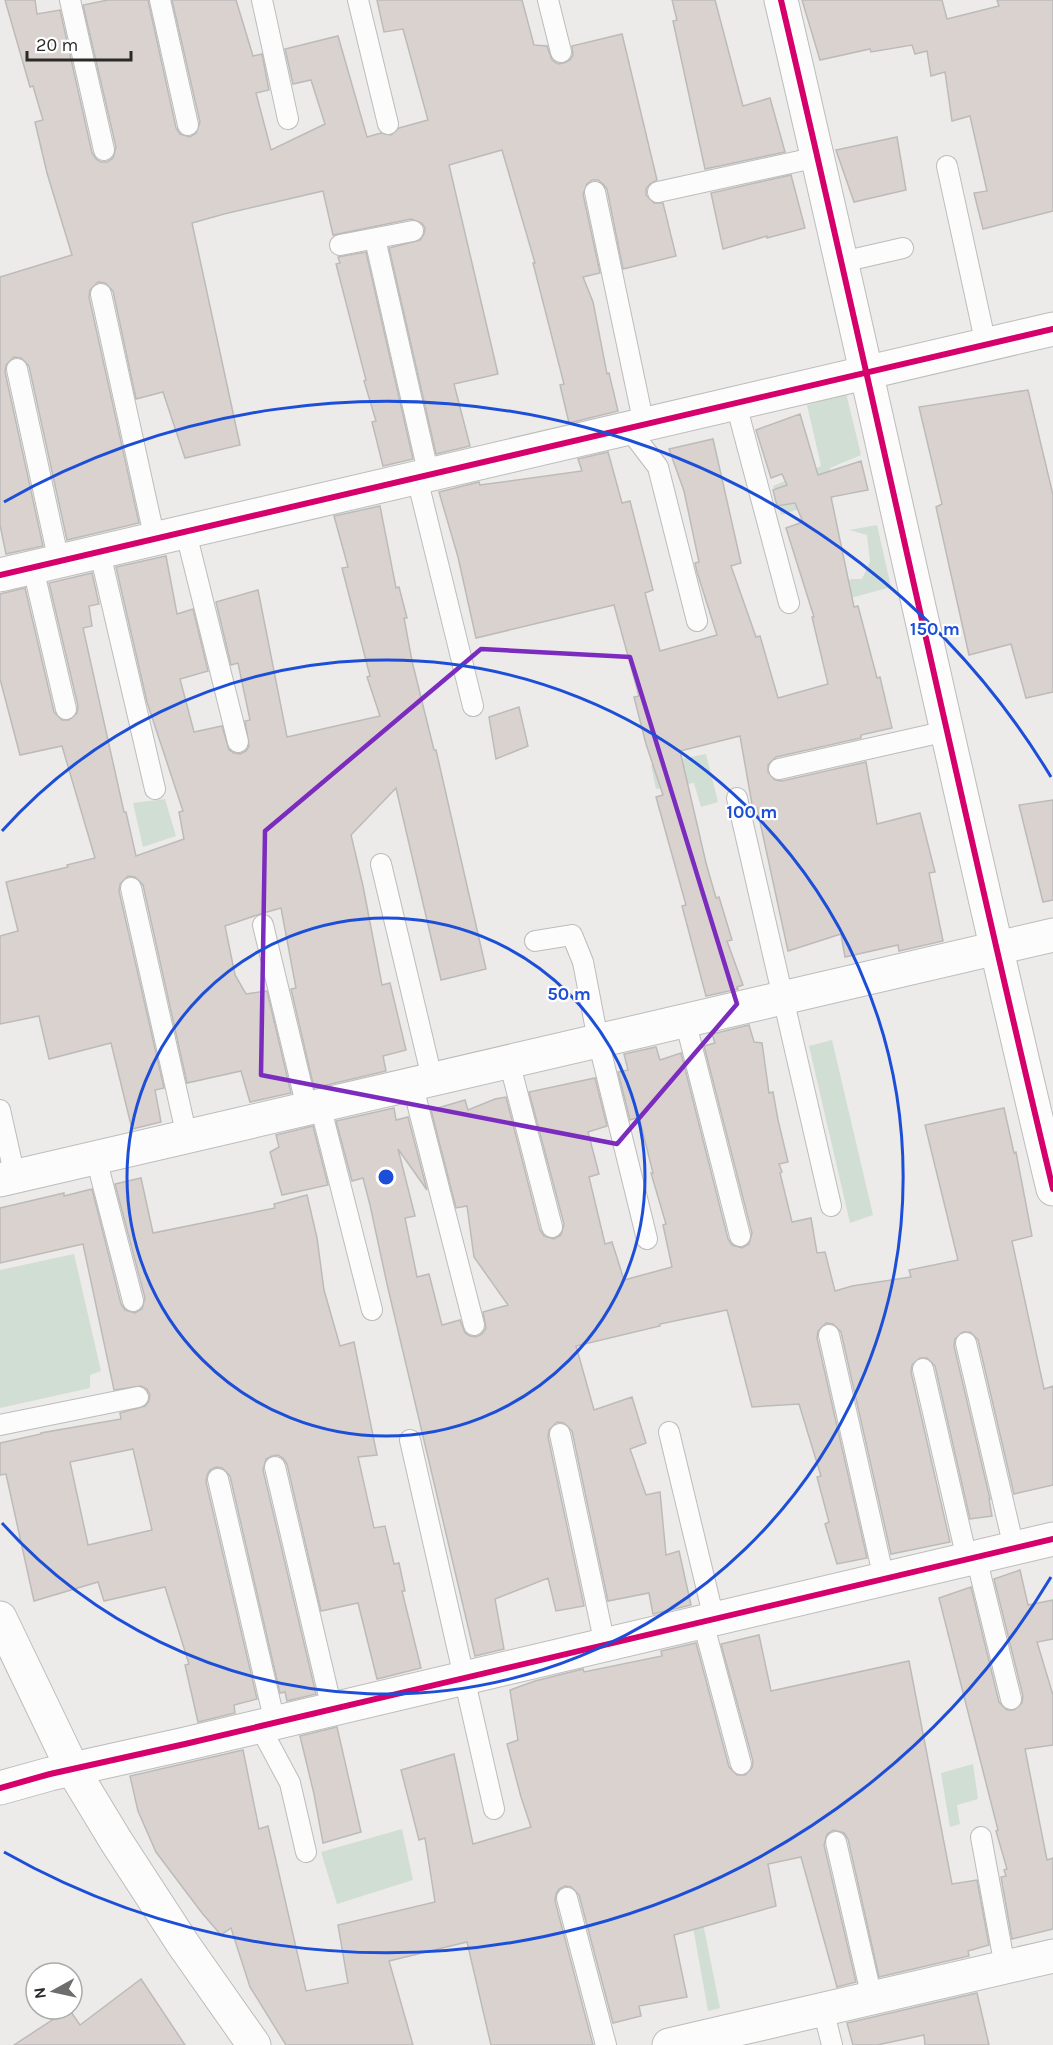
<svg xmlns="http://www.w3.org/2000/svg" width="1053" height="2045" viewBox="0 0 1053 2045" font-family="Karla,sans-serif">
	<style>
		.green { fill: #d1ded4 }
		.building { fill: #dad2cf; stroke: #bcbbba; stroke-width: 1.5; fill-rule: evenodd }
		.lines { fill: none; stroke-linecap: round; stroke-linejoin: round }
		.lane-casing { stroke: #bdbcbb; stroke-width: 22 }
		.street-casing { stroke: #bdbcbb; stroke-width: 35 }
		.secondary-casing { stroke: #bdbcbb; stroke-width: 35 }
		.lane { stroke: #fcfcfc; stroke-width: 20 }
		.street { stroke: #fcfcfc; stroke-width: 33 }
		.secondary { stroke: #fcfcfc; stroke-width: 33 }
		.cycleway-casing { stroke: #fff; stroke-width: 10 }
		.cycleway { stroke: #d6006c; stroke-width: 6 }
		.marked { fill: none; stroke: #7b2cbf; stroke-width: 4.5; stroke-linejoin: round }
		.ring { fill: none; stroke: #1d4ed8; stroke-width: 3 }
		.centre { fill: #1d4ed8; stroke: #fff; stroke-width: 3 }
		.ring-label { font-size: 18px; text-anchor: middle; font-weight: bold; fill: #1d4ed8; stroke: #fff; stroke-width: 4.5; stroke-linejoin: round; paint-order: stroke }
	</style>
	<rect width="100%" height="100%" fill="#ecebe9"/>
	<g class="green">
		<polygon points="846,393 861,455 830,468 834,498 781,515 773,486 821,466 807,405"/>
		<polygon points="877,525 891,587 810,609 810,593 852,579 862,579 870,561 867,535 849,530"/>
		<polygon points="706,754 718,802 701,807 694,783 656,789 651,765"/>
		<polygon points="165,799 176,836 143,847 133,803"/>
		<polygon points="832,1040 873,1215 850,1223 809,1046"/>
		<polygon points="74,1254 101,1371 90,1375 90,1388 0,1408 0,1270"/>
		<polygon points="973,1764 978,1799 957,1805 960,1824 950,1827 941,1773"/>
		<polygon points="402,1829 413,1880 337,1904 321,1852"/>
		<polygon points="697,1893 720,2008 708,2011 693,1927 623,1919 587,1927 581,1906 613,1898"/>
	</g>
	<g class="building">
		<polygon points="5,0 35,0 37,14 60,10 92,153 96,159 101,162 107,162 113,158 116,147 83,5 108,0 148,0 176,128 180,134 190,137 196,133 200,122 172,0 236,0 253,56 262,54 269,90 256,93 271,150 325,124 311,80 293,84 285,49 338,36 367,137 381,133 391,135 399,128 428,120 403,29 384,32 377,0 522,0 534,45 547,46 552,60 558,64 564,63 570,60 573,55 572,46 622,34 657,180 650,184 646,189 646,195 654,203 663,203 676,256 623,269 607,189 603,184 598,180 592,180 587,184 583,194 600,273 583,277 593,302 607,374 609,373 618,411 569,423 560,385 564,384 533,263 535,263 502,150 449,165 498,374 454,384 470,446 436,454 389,248 420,240 424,234 425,228 422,223 411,219 333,235 323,191 224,214 192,223 240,445 185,458 163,392 136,399 113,291 105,283 98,282 90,290 89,297 139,523 67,540 29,366 21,358 14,357 6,365 5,372 43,546 6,554 0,525 0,277 72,255 47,173 35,122 43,120 33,86 30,87"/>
		<polygon points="672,0 715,0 743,106 770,98 785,152 705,169 673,21 677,20"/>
		<polygon points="802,0 942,0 947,19 999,6 997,0 1053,0 1053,211 983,229 974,193 987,191 970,116 952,121 945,72 931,76 927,51 915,54 912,45 871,52 870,49 820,60"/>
		<polygon points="897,137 906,190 854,202 836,150"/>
		<polygon points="791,175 805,228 767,238 767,236 723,249 711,193"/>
		<polygon points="366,252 413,459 383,466 372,422 376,421 364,381 366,380 336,264 340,263 338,257"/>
		<polygon points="1028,390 1053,495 1053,692 1026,698 1011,644 969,655 936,507 942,504 919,407"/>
		<polygon points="800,414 818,475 861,461 868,490 831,497 854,607 858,606 877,678 880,677 892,728 861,735 861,738 776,757 768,765 768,772 775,780 782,781 866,762 877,824 920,813 935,872 929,873 943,941 899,951 898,945 845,957 841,934 788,951 757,808 753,810 740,736 680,751 706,863 716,898 719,897 732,940 727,941 743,985 737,987 738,989 706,996 682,906 686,905 656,797 663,795 646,744 634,697 639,696 614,605 476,638 458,557 439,492 479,482 480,485 582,471 578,459 608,452 622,503 630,501 653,590 645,593 660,651 717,635 697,572 695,563 699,562 684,491 669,449 713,439 741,563 731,566 756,637 760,636 778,698 828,684 812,617 814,617 786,528 803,522 795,503 777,506 773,490 787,485 782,474 771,478 756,430"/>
		<polygon points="380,506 396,588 399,587 407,618 404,618 412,661 434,750 436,750 486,969 441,980 396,788 351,835 363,886 382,985 390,983 406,1050 383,1056 386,1071 314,1088 291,989 296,988 281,908 260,914 225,926 235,975 246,994 267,991 291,1093 250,1102 241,1071 187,1083 143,885 135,877 128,876 120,884 119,891 164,1088 155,1090 161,1122 132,1129 111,1043 49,1059 39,1016 0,1024 0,936 18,931 6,882 68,867 67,865 95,858 62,746 20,755 0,679 0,594 25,588 54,712 62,720 69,720 77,713 78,706 49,583 92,573 99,604 89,606 92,626 83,628 124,812 126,812 136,856 184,839 179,812 183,811 147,702 116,567 166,556 177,614 193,609 208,671 180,679 194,732 222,726 229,750 234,753 240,754 246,751 249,746 245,721 250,720 238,663 231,665 216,602 258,590 287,737 380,716 367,677 370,676 342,568 348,567 334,516"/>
		<polygon points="519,707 528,746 496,759 489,717"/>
		<polygon points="1053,800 1053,900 1043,902 1019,805"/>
		<polygon points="749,1025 754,1042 762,1043 769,1093 773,1092 778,1120 788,1162 779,1164 782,1172 780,1173 792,1222 811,1218 817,1253 825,1252 835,1291 852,1286 911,1277 909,1270 958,1260 925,1125 1004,1108 1014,1153 1016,1152 1032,1236 1012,1241 1044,1389 1053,1386 1053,1485 1014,1494 978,1340 970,1332 963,1332 955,1339 954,1346 990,1499 989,1499 992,1516 970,1519 935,1366 927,1358 920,1358 912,1365 911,1372 950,1542 891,1554 841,1332 833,1324 826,1323 818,1331 817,1338 867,1558 837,1564 825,1524 829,1522 817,1477 821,1476 799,1404 752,1407 727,1310 660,1324 660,1326 576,1346 594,1410 632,1397 646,1443 630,1449 646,1495 660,1492 666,1555 679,1551 691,1605 653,1614 649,1593 608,1601 572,1431 564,1423 557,1422 549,1430 548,1437 584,1606 556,1611 548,1578 495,1599 504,1649 475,1656 387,1284 370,1205 363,1178 352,1181 336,1121 394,1108 396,1120 408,1117 427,1190 398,1149 415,1216 405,1218 417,1277 429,1274 442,1325 460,1320 465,1333 470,1336 476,1337 482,1334 486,1328 483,1312 508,1305 474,1257 467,1206 456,1208 431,1110 465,1100 468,1110 495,1099 506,1097 540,1230 544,1236 554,1239 561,1235 564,1224 529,1092 595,1078 607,1126 588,1132 599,1174 589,1177 605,1244 612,1242 624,1280 672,1267 663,1225 666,1224 651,1173 653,1173 639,1117 630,1120 618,1072 628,1070 624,1054 656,1047 660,1060 681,1053 728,1239 732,1245 742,1248 749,1244 752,1233 704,1046 715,1043 712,1034"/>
		<polygon points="313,1126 328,1185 282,1195 270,1152 279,1147 276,1135"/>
		<path d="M141 1178 153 1233 275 1208 274 1204 307 1195 317 1238 324 1290 340 1346 354 1342 377 1455 358 1457 374 1528 385 1526 394 1564 399 1563 405 1591H402L421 1668 377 1679 358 1603 321 1611 287 1464 283 1458 278 1455 272 1456 266 1459 263 1470 316 1694 287 1701 285 1692 280 1693 230 1476 222 1468 216 1467 210 1470 207 1475 206 1482 257 1699 234 1705 235 1713 198 1722 185 1665 189 1664 165 1587 104 1601 98 1582 34 1601 6 1474 0 1475V1443L41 1434V1433L121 1419 120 1413 145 1406 149 1401 150 1395 147 1389 141 1386 114 1390 83 1244 0 1263V1208L64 1193V1196L92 1189 121 1304 125 1310 135 1313 142 1309 145 1298 115 1184ZM133 1449 152 1530 88 1545 70 1462Z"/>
		<polygon points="1020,1570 1028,1605 1053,1600 1053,1639 1037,1642 1053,1695 1053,1745 1025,1749 1047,1860 1053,1858 1053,1929 1012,1939 1001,1877 1006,1876 1004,1870 1007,1869 996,1831 998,1830 939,1598 971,1587 999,1702 1007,1710 1014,1710 1022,1703 1023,1696 994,1579"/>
		<polygon points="759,1635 771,1691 909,1661 952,1884 977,1880 989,1945 968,1951 969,1956 879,1977 848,1839 844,1833 834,1830 827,1834 824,1845 856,1982 837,1987 801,1857 768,1864 776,1906 674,1935 687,1997 639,2006 641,2016 613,2023 579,1895 571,1887 565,1886 559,1889 556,1894 555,1901 593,2045 491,2045 467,1942 389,1961 413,2045 286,2045 250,1987 231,1928 221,1935 202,1913 156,1852 138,1811 130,1776 243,1750 259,1829 268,1826 306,1991 348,1983 338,1925 435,1902 425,1838 419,1840 401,1770 454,1754 473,1844 531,1827 521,1797 507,1744 518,1740 510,1690 535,1681 583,1669 584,1672 662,1656 661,1651 696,1643 729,1767 737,1775 745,1775 752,1768 753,1761 721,1644"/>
		<polygon points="337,1727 361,1832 323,1843 314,1794 300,1736"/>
		<polygon points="141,1979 185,2045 14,2045 69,2009 80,2025"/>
		<polygon points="977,1993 989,2045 925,2045 924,2035 877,2045 853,2045 847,2023"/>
	</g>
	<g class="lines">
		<defs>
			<g id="lane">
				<polyline points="70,0 104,150"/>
				<polyline points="160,0 188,125"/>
				<polyline points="262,0 288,119"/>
				<polyline points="358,0 388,124"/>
				<polyline points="548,0 561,52"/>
				<polyline points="947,166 986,345"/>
				<polyline points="595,192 644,425"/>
				<polyline points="658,192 818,157"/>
				<polyline points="375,239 429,476"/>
				<polyline points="340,245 413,231"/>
				<polyline points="842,262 903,248"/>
				<polyline points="101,294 155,540"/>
				<polyline points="17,369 59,562"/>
				<polyline points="736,404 789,603"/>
				<polyline points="629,429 658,467 697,621"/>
				<polyline points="417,478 473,706"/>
				<polyline points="186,533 238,742"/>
				<polyline points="100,553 155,789"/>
				<polyline points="33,568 66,709"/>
				<polyline points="779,769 947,731"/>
				<polyline points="737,798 831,1206"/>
				<polyline points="381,864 432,1078"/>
				<polyline points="131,888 187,1137"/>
				<polyline points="263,925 307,1108"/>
				<polyline points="535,941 572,935 583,962 598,1040 647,1239"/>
				<polyline points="685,1020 740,1236"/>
				<polyline points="509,1061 552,1227"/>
				<polyline points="412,1083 474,1325"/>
				<polyline points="320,1105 372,1310"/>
				<polyline points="0,1110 15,1177"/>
				<polyline points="96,1158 133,1301"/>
				<polyline points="829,1335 884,1579"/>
				<polyline points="966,1343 1014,1548"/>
				<polyline points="923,1369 967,1559"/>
				<polyline points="0,1425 138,1397"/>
				<polyline points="669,1432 714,1619"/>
				<polyline points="560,1434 605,1645"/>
				<polyline points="410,1440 494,1809"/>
				<polyline points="275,1467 332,1709"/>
				<polyline points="218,1479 275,1723"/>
				<polyline points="976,1557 1011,1699"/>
				<polyline points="703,1622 741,1764"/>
				<polyline points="260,1727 290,1783 306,1852"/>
				<polyline points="981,1837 1005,1967"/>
				<polyline points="836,1842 872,1998"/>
				<polyline points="567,1898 606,2045"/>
				<polyline points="823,2009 832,2045"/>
			</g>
			<g id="street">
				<polyline points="0,575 1053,329"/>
				<polyline points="0,1180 1053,935"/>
				<polyline points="0,1788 50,1774 185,1744 1053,1539"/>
				<polyline points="669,2045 1053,1956"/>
			</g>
			<g id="secondary">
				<path d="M781 0C874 396 958 794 1053 1189"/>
				<polyline points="0,1618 73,1770 116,1841 183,1944 254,2045"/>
			</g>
		</defs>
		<use href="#lane" class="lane-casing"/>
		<use href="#street" class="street-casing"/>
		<use href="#secondary" class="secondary-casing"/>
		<use href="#lane" class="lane"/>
		<use href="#street" class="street"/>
		<use href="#secondary" class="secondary"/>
		<defs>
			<g id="cycleway">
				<path d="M781 0C874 396 958 794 1053 1189"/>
				<polyline points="0,575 1053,329"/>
				<polyline points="0,1788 50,1774 185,1744 1053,1539"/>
			</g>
		</defs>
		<use href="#cycleway" class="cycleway-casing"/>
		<use href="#cycleway" class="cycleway"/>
	</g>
	<path class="marked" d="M481 649 630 657 737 1004 617 1144 261 1075 265 831Z"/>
	<g class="ring">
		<circle cx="386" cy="1177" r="259"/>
		<path d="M2 831A517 517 0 1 1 2 1523"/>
		<path d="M1051 1577A776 776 0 0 1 4 1852M4 502A776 776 0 0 1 1051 777"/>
	</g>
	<circle cx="386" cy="1177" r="9" class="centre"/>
	<g class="ring-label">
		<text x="935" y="635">150 m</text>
		<text x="752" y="818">100 m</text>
		<text x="569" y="1000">50 m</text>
	</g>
	<g transform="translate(54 1991) rotate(262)"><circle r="28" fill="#ffffff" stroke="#aaaaa9" stroke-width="1.5"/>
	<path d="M0-4.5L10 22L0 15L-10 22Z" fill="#6f6e6c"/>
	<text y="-9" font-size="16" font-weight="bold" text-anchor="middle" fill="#2b2a29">N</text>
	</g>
	<path d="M27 51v9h104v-9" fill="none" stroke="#2b2a29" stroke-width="3"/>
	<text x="36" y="51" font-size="18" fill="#2b2a29" stroke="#ffffff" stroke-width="4.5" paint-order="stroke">20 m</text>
</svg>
